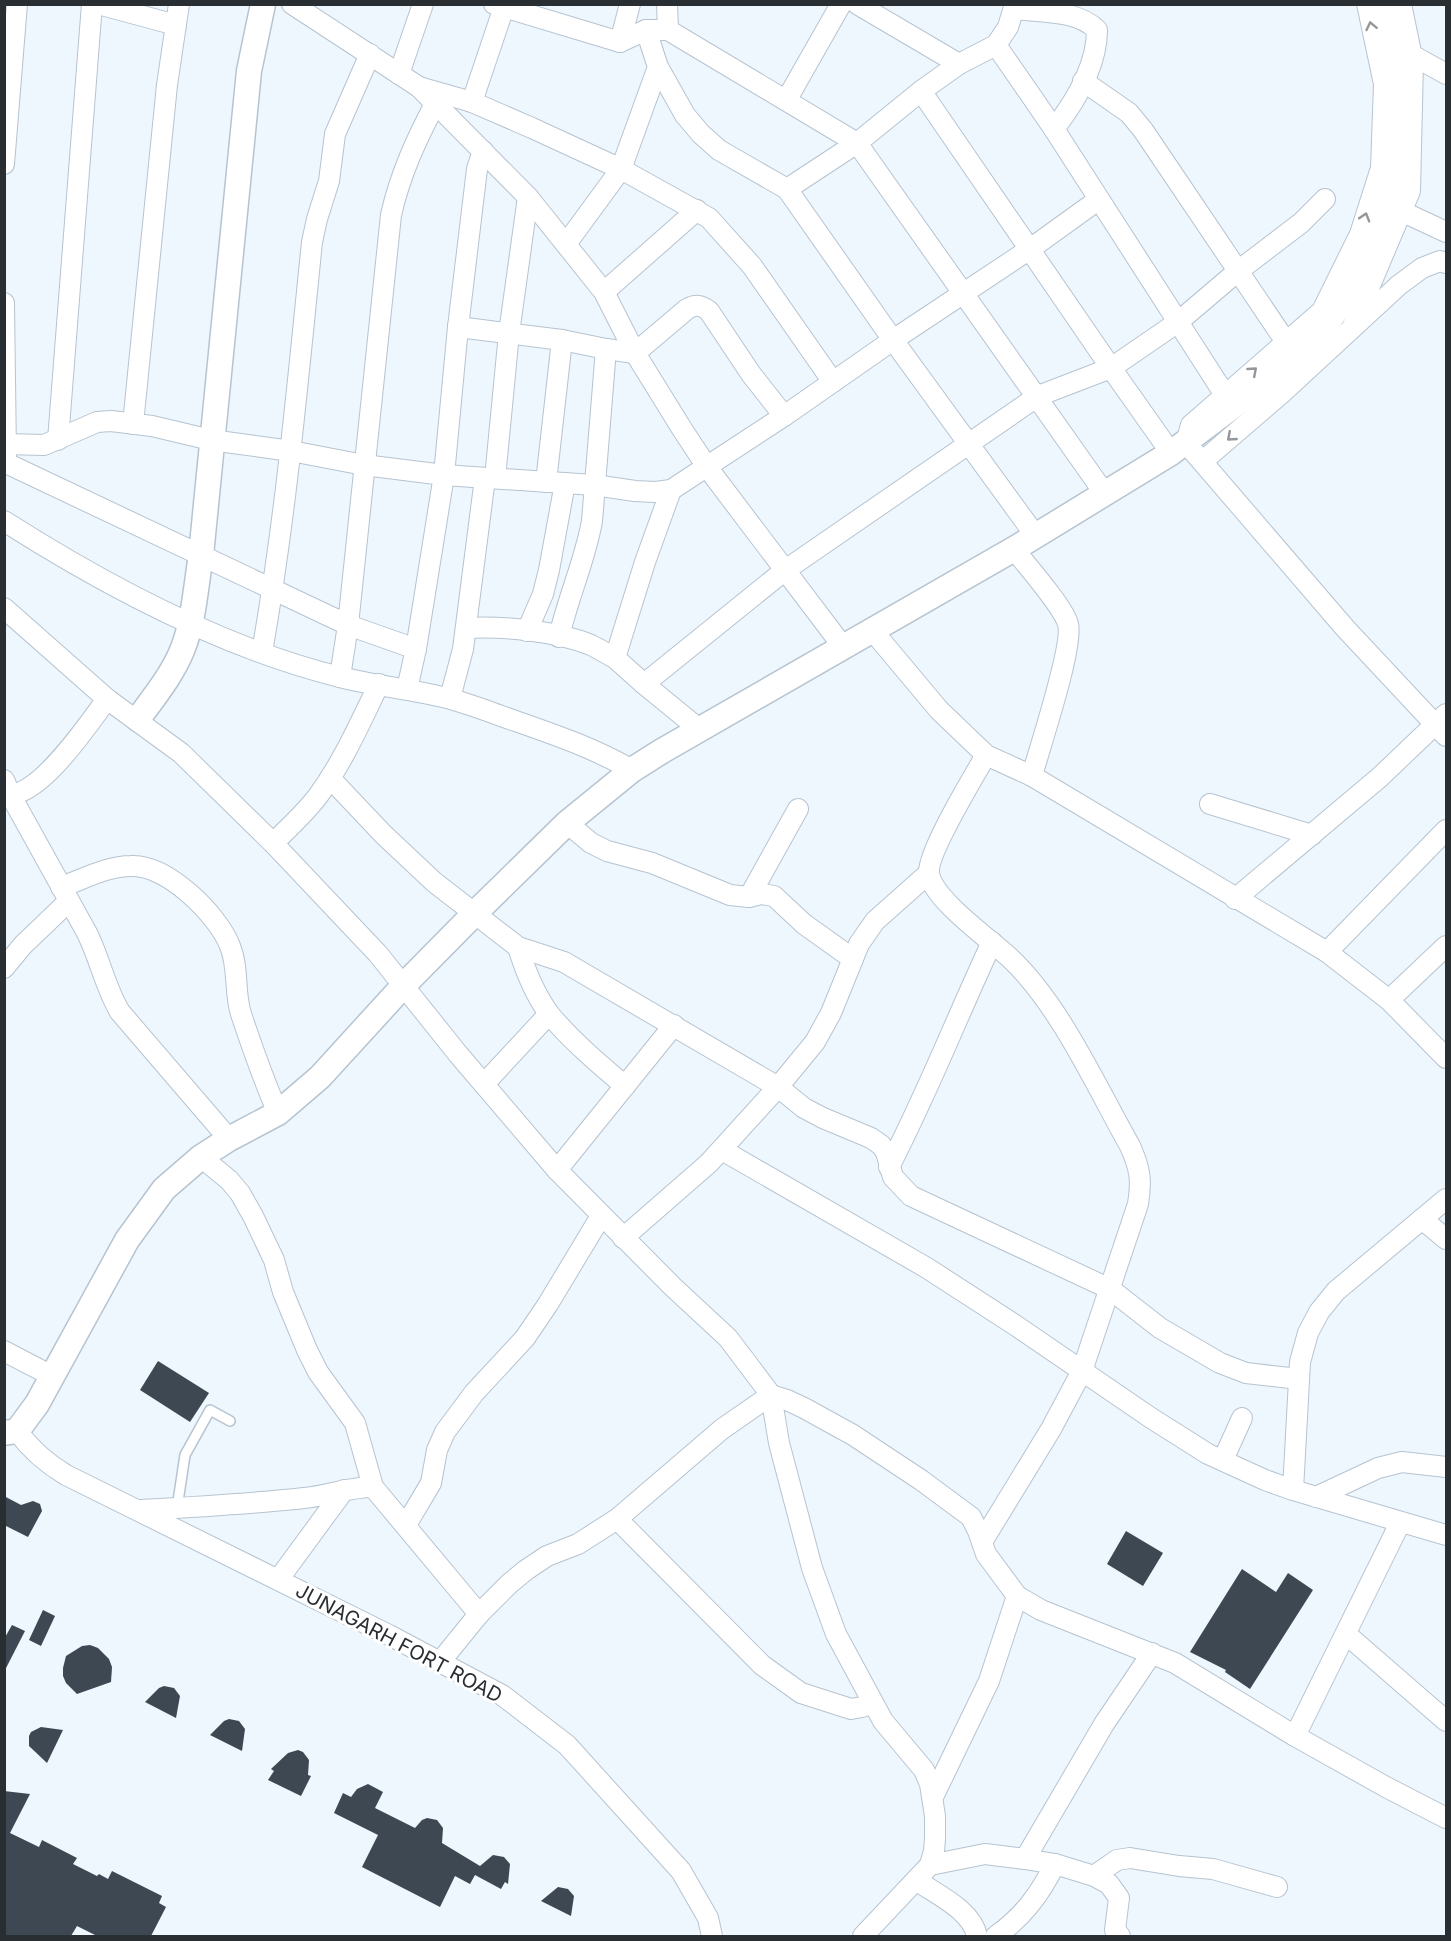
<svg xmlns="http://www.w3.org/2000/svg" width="1451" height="1941" viewBox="0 0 1451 1941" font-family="Inter,sans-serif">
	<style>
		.building { fill: #3d4853 }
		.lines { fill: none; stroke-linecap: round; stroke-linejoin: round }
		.service-casing { stroke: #b6c4d0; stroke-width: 12 }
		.minor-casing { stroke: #b6c4d0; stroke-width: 22 }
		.tertiary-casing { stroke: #b6c4d0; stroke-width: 27 }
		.service { stroke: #fff; stroke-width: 9 }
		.minor { stroke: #fff; stroke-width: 20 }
		.tertiary { stroke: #fff; stroke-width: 24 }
		.oneway { stroke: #949699 }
		.labels { text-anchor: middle; stroke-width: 6; stroke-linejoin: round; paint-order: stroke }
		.street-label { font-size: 20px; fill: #292e33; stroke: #fff }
	</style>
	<rect width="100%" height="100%" fill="#eef6fe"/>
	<g class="building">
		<polygon points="158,1361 209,1393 190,1422 140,1390"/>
		<polygon points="4,1496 21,1505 33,1501 40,1504 42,1511 28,1537 4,1525"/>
		<polygon points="1126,1531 1163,1553 1143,1586 1107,1564"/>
		<polygon points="1242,1569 1276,1592 1288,1573 1313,1590 1250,1689 1225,1672 1226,1670 1190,1652"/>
		<polygon points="43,1610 55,1616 41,1646 29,1640"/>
		<polygon points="12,1625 25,1631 4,1672 4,1639"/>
		<polygon points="90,1645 98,1648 109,1659 112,1667 111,1682 77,1694 66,1683 63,1676 63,1668 66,1656 82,1646"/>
		<polygon points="164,1686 174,1688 180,1696 176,1718 145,1702 159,1688"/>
		<polygon points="229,1719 239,1721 245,1729 242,1751 210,1735 224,1721"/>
		<polygon points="41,1727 63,1730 47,1763 29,1746 29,1736 31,1732"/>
		<polygon points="298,1750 303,1752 309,1760 308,1775 311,1776 301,1796 268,1780 274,1771 271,1769 288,1753"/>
		<polygon points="368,1784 383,1792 375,1808 415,1828 422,1820 427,1818 437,1820 443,1828 442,1843 480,1866 493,1855 504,1857 510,1864 508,1884 505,1882 501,1889 475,1875 470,1884 455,1876 440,1907 362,1867 378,1835 334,1813 343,1793 351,1797 357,1789"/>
		<polygon points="4,1791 30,1794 10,1833 39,1847 42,1840 77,1858 73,1864 97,1876 99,1874 108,1879 112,1871 162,1896 159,1903 166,1907 151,1936 97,1936 77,1926 71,1936 4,1936"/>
		<polygon points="558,1887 568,1889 574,1896 571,1916 541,1901"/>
	</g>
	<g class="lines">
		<defs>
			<polyline id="service" points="177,1508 185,1455 210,1410 230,1421"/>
			<g id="minor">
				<polyline points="98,4 176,25"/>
				<polyline points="292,4 419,87 528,197 604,292 635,353 682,429 707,467 844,648"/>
				<polyline points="494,4 620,42 646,30 668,30 667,4"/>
				<polyline points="857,4 959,64"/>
				<polyline points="1367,4 1384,84 1381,168 1360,234 1322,311 1191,425 1186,443 1345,628 1446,736"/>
				<path d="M1015 9C1040 12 1078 10 1097 30 1097 66 1075 102 1054 129"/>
				<polyline points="668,30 857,143 1105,494"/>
				<polyline points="620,42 630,4"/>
				<polyline points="996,45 1054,129 1225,395"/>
				<polyline points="1412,55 1446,74"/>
				<polyline points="658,67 685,115 701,134 719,150 787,189 893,340 1035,535"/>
				<polyline points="399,74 423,4"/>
				<polyline points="1083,81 1129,113 1143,130 1286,342"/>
				<polyline points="419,87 472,102 532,128 621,169 709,218 752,266 833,382"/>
				<polyline points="921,91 1111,368 1171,453"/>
				<polyline points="787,99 841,4"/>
				<polyline points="472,102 505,4"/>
				<polyline points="4,164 17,4"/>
				<polyline points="787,189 857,143 921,91 959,64 996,45 1008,27 1015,4"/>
				<polyline points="1401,211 1446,232"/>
				<polyline points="566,244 621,169 658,67 646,30"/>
				<polyline points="604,292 697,210"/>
				<polyline points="4,303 6,456"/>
				<path d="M458 327 562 340 606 349 635 353 687 309C696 304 701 305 709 311L751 374 784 416"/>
				<polyline points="1352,328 1410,191 1413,62 1401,4"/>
				<polyline points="133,424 167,85 179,4"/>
				<polyline points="58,440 92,4"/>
				<polyline points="6,444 44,445 97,422 111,421 152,426 211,440 291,451 364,465 444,475 594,485 635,491 655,492 671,490 784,416 893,340 1030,249 1098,200"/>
				<polyline points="1203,461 1282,393 1399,285 1422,268 1440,261 1446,263"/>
				<polyline points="6,463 348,625 416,649 407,689"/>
				<polyline points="495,478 509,333 528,197"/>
				<polyline points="546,482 562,340"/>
				<polyline points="671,490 645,562 615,658 644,684 699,729"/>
				<path d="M4 521C106 586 222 648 340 677 375 686 411 689 447 698 467 703 487 711 507 718 550 733 592 747 632 770"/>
				<path d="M1014 549C1026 565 1063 606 1068 624 1074 646 1039 749 1032 776"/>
				<polyline points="4,608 107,699 181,753 273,843 378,954 458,1054 557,1170 673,1287 728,1338 771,1395 779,1443 812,1568 836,1634 883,1721 924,1770 930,1784 935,1816 935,1839 934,1851 930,1865 863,1936"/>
				<path d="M467 628C503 626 557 631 591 645 599 649 607 654 615 658"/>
				<polyline points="872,630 939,710 986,755 1032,776 1327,952 1389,1000 1446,1058"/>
				<polyline points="527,631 543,594 549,570 565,483"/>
				<path d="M559 637C568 597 585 561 592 521L606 349"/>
				<polyline points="416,649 444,475 458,327 477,169 483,151"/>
				<path d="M262 652C286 516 298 379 312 242L317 219 329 181 335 134 370 54"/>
				<path d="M340 677 348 625 391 215C400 175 416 140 435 104"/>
				<polyline points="644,684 784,571 1038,396 1111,368 1178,322 1238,271 1301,223 1325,199"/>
				<polyline points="450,698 463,649 485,478"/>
				<polyline points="330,778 383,834 434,882 518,947 564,962 778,1087 804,1108 823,1118 871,1138 881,1145 886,1152 893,1177 911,1196 1110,1289 1160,1328 1220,1363 1246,1373 1299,1379"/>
				<path d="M4 780 11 796 87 933C100 959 105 987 120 1012L229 1139"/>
				<path d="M4 794C37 802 89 723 107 699"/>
				<polyline points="1210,804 1312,835"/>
				<polyline points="567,823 591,843 607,851 652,863 730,895 749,897 761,894 774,896 804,924 853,959"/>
				<path d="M273 843C289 828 305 813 318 796 343 762 361 721 379 684"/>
				<path d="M61 887C84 879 107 866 131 866 167 864 218 915 230 946 239 968 234 992 241 1014 252 1047 264 1081 278 1113"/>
				<polyline points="749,897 798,809"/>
				<polyline points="1235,899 1380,777 1446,714"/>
				<path d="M518 947C525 970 535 995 550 1015 572 1041 599 1064 625 1086"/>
				<polyline points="1327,952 1446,830"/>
				<polyline points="4,968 23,945 69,901"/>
				<polyline points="1389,1000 1446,946"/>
				<polyline points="484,1084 549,1014"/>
				<polyline points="722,1150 927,1268 1015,1325 1151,1418 1208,1454 1265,1480 1293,1490 1446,1535"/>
				<polyline points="201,1157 229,1180 240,1193 253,1216 274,1260 283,1292 307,1350 318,1372 355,1423 373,1487"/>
				<path d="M889 1167C927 1094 957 1017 992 942"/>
				<polyline points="557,1170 674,1025"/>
				<polyline points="1422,1219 1446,1239"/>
				<polyline points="623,1238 709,1163 778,1087 815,1042 831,1013 859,944 875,921 929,873"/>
				<polyline points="4,1351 52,1376"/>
				<path d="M17 1431C31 1450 46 1463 66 1475L389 1635 502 1695 567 1745 681 1871 708 1918 712 1936"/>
				<polyline points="1223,1460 1242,1418"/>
				<polyline points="1293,1490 1300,1362 1308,1333 1319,1312 1336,1291 1446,1199"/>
				<polyline points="1316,1497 1378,1468 1402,1462 1446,1467"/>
				<path d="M141 1510C195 1507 250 1504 304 1498 327 1496 349 1487 373 1487L479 1614"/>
				<polyline points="617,1519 762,1665 801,1693 851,1709 862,1707 872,1702"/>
				<polyline points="406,1525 431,1483 437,1450 445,1432 474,1393 525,1338 548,1304 601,1216"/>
				<path d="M982 1542 1051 1429 1082 1371 1138 1204C1142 1180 1140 1168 1130 1146 1096 1086 1060 1005 1010 958 991 940 932 899 929 873 927 853 974 776 986 755"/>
				<polyline points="278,1580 344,1490"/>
				<polyline points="1346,1634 1446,1721"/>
				<polyline points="440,1662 479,1614 509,1584 526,1570 547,1556 578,1544 617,1519 722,1429 771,1395 787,1400 804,1408 853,1435 921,1480 971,1517 978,1531 986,1554 1017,1596 1041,1610 1175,1663 1295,1736 1386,1787 1446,1818"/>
				<polyline points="1295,1736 1400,1523"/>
				<polyline points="933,1797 989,1681 1017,1596"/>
				<polyline points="1025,1859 1104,1724 1152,1653"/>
				<polyline points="930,1865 985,1854 1025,1859 1055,1864 1094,1876 1109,1884 1119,1898 1115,1930 1120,1936"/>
				<polyline points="1094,1876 1117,1860 1130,1858 1179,1866 1213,1869 1277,1887"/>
				<path d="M916 1880C937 1895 972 1910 977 1936"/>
				<path d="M996 1936C1023 1917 1040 1894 1055 1864"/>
			</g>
			<g id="tertiary">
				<path d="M138 719C154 697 173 674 183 648 194 620 196 585 201 555L249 71 263 4"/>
				<polyline points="4,1433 17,1431 37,1404 127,1240 164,1189 201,1157 229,1139 278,1113 320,1077 404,985 474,914 567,823 632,770 662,751 1014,549 1171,453 1289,364 1321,333 1366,266 1389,212 1401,124 1400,73 1387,4"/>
			</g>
		</defs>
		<use href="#service" class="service-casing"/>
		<use href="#minor" class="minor-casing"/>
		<use href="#tertiary" class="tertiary-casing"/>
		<use href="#service" class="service"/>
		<use href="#minor" class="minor"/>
		<use href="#tertiary" class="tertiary"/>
	</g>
	<defs><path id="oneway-chevron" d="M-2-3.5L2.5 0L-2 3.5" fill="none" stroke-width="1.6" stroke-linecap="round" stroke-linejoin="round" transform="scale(1.5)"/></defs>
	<g class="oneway">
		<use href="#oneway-chevron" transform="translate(1371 26) rotate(-102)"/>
		<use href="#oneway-chevron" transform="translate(1365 217) rotate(-73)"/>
		<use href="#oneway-chevron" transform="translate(1253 371) rotate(-41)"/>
		<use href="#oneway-chevron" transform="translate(1231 437) rotate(139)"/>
	</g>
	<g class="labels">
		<g class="street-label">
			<text transform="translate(399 1643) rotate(28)" y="7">JUNAGARH FORT ROAD</text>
		</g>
	</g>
	<rect width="1451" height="1941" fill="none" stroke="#292e33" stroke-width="12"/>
</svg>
